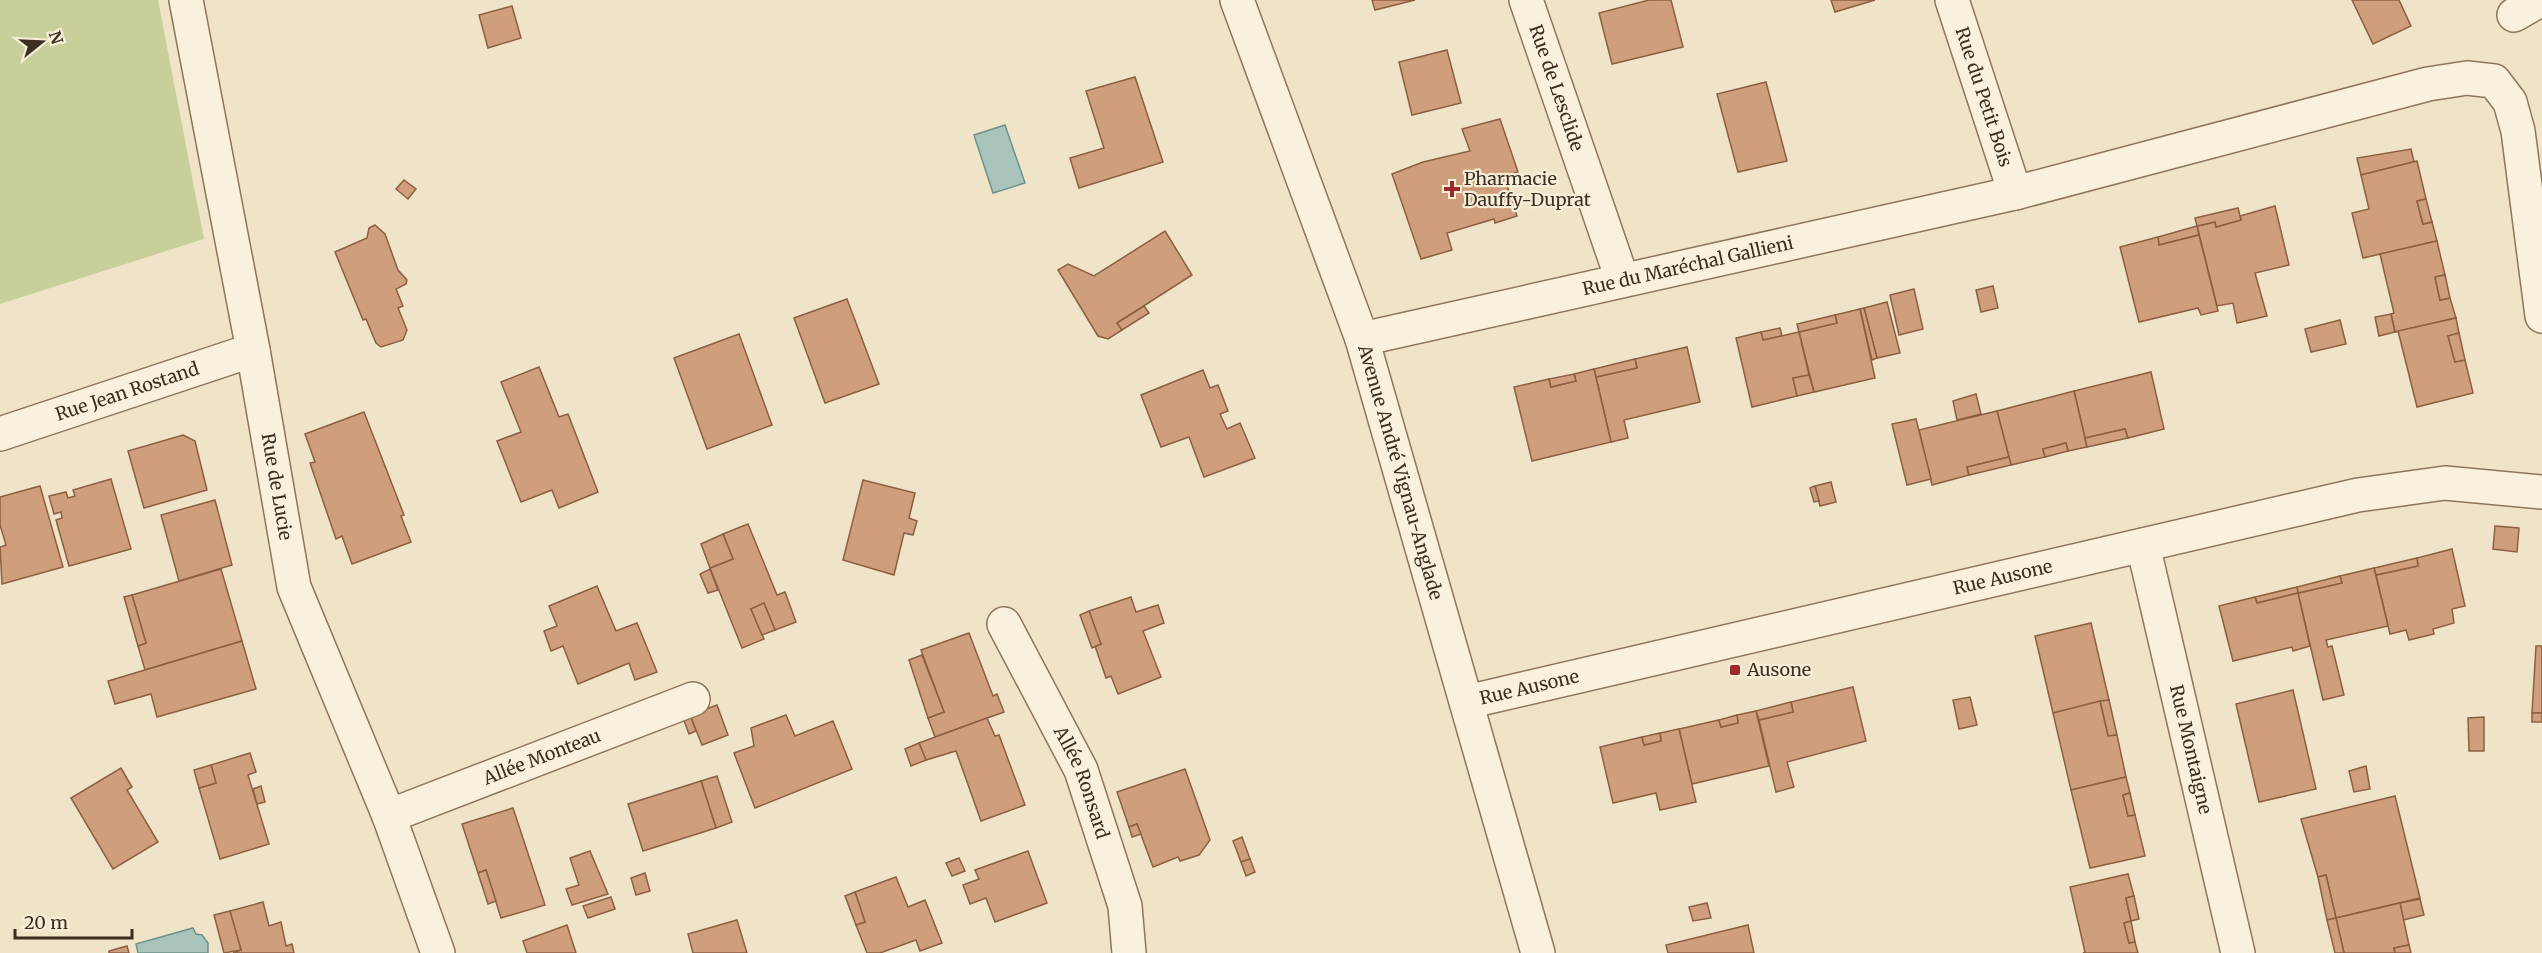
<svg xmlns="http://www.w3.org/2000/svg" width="2542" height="953" viewBox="0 0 2542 953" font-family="Merriweather,serif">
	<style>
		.green { fill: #c9cf9b }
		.water { fill: #a9c4bc; stroke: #6f938a; stroke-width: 1.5 }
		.building { fill: #cf9f7d; stroke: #8d5f41; stroke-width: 1.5 }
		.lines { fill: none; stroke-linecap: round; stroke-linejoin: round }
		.minor-casing { stroke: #8d765c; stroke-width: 36 }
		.minor { stroke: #faf1dc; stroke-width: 33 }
		.poi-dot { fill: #9e2a2b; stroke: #f7eed8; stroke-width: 2 }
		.labels { text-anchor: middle; stroke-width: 4.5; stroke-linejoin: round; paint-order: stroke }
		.street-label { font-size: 18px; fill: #3d2e20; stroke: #f7eed8 }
		.poi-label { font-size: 18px; fill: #3d2e20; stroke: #f7eed8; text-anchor: start }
	</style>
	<rect width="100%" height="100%" fill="#f0e4c8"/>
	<polygon class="green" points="0,0 158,0 204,239 0,304"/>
	<g class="water">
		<polygon points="1005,125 1025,183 993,193 974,135"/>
		<polygon points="193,928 196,934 202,935 208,943 208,953 138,953 136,944"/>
	</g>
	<g class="building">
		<polygon points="1372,0 1415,0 1375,10"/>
		<polygon points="1649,0 1671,0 1683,47 1612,64 1599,13"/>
		<polygon points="1831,0 1875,0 1835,12"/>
		<polygon points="2352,0 2399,0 2411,26 2373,44"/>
		<polygon points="512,6 521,38 488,48 479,15"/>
		<polygon points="1447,50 1461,103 1412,115 1399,62"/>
		<polygon points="1135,77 1163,162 1079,188 1070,158 1104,148 1086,91"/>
		<polygon points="1766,82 1787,161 1738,172 1717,94"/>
		<polygon points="1500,119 1518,172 1504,176 1517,216 1495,223 1494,219 1447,233 1452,250 1421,259 1392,174 1423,162 1470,151 1462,129"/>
		<polygon points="2411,149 2414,162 2361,175 2357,158"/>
		<polygon points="2417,161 2426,199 2417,201 2423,224 2432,222 2437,241 2363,258 2352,213 2369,209 2361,175"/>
		<polygon points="404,180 416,189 408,199 396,189"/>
		<polygon points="2426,199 2432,222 2423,224 2417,201"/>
		<polygon points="2275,206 2289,265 2255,273 2267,316 2237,323 2233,303 2217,306 2197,226 2215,222 2216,227 2241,220 2240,216"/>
		<polygon points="2238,208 2241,220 2216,227 2215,222 2197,226 2195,218"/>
		<polygon points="375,225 385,234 398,270 407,280 406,284 396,289 403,306 398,308 407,330 403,340 381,347 376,343 366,319 363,320 335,252 367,238 369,228"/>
		<polygon points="2197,226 2199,235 2159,245 2158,237"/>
		<polygon points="1165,231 1192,275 1117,323 1122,330 1108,339 1098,336 1058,270 1068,264 1094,276"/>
		<polygon points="2199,235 2218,311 2201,315 2198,308 2139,322 2120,247 2158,237 2159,245"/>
		<polygon points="2437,241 2445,275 2435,277 2440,300 2450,298 2456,318 2395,332 2391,314 2394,313 2380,254"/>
		<polygon points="2445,275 2450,298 2440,300 2435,277"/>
		<polygon points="1993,286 1998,308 1981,312 1976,290"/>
		<polygon points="1914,289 1923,329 1899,335 1890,295"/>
		<polygon points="847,299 879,384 825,403 794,318"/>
		<polygon points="1887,302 1900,353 1877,358 1864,308"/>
		<polygon points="1144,306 1149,313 1122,330 1117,323"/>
		<polygon points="1864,308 1877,358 1872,360 1860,309"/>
		<polygon points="1860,309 1875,378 1814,392 1799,332 1837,323 1835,315"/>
		<polygon points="2391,314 2395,332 2379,336 2375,317"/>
		<polygon points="1835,315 1837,323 1799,332 1797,324"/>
		<polygon points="2456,318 2459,333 2448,336 2455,362 2465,360 2473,393 2417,407 2398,331"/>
		<polygon points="2340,320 2346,344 2311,352 2305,329"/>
		<polygon points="1780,328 1782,336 1763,340 1761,332"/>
		<polygon points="1761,332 1763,340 1799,332 1809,375 1793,378 1797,396 1752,407 1736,338"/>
		<polygon points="2459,333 2465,360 2455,362 2448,336"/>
		<polygon points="739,334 772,425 707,449 674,358"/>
		<polygon points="1687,347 1700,402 1624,420 1628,438 1611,442 1596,377 1637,368 1635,359"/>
		<polygon points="1635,359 1637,368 1596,377 1594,369"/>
		<polygon points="539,367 559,417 568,414 598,492 559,508 552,490 521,502 497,441 521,432 501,382"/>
		<polygon points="1594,369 1611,442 1532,461 1514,387 1549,379 1551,387 1576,381 1574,374"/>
		<polygon points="1203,370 1210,388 1218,385 1228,411 1220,414 1227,429 1240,423 1255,458 1204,477 1189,437 1161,447 1141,395"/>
		<polygon points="2151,372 2164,429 2128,438 2125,429 2085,438 2074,391"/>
		<polygon points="1574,374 1576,381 1551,387 1549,379"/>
		<polygon points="1809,375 1814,392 1797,396 1793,378"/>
		<polygon points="2074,391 2087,447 2068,451 2066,443 2043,449 2045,457 2011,465 1997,411"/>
		<polygon points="1976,394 1981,414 1957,420 1953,401"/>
		<polygon points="1997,411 2009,457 1967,467 1969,475 1932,485 1919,430"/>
		<polygon points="364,412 404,515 401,516 411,542 352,564 342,536 336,539 310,463 315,462 305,434"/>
		<polygon points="1916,419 1931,479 1907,485 1892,424"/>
		<polygon points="2125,429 2128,438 2087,447 2085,438"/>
		<polygon points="183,435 195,441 207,490 144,508 128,451"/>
		<polygon points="2066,443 2068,451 2045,457 2043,449"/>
		<polygon points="2009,457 2011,465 1969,475 1967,467"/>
		<polygon points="111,479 131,549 69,566 56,520 62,518 61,512 54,514 49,496 66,492 68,498 75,496 73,490"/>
		<polygon points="863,480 915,493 909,518 917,521 913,535 904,533 894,575 843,560"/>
		<polygon points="1831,482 1836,502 1820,506 1815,486"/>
		<polygon points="40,486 63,567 2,584 0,547 6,545 0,525 0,497"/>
		<polygon points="1815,486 1819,501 1814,502 1810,488"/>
		<polygon points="215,500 232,565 179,581 161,515"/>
		<polygon points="748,524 777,595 785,592 796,622 775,630 764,603 751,609 764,639 742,648 710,568 733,559 723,534"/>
		<polygon points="2495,526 2519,528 2517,552 2493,549"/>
		<polygon points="723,534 733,559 710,568 701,544"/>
		<polygon points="2452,549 2465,606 2452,609 2454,623 2433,629 2434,634 2409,640 2406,630 2390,634 2376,575 2418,566 2417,558"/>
		<polygon points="2417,558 2418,566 2376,575 2374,568"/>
		<polygon points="2374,568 2388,626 2326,640 2328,647 2332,646 2344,695 2323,700 2298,593 2342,583 2340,576"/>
		<polygon points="221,569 242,641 145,670 138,646 146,643 132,595"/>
		<polygon points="710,569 718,590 708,593 700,574"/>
		<polygon points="2340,576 2342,583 2298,593 2297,587"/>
		<polygon points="597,586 616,631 637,623 657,672 635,680 629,663 578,684 563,646 551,651 544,631 557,626 549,606"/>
		<polygon points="2297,587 2298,593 2257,603 2255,597"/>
		<polygon points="2298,593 2310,646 2293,651 2292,647 2233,661 2219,606 2255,597 2257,603"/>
		<polygon points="132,595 146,643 138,646 124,597"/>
		<polygon points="1131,597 1136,612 1158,605 1164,623 1143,631 1161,677 1118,694 1111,676 1106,678 1095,646 1101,644 1089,611"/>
		<polygon points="764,603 775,630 762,635 751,609"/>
		<polygon points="1089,611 1101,644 1092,648 1080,615"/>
		<polygon points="2091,623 2109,700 2053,713 2035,636"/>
		<polygon points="969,633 993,696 997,694 1004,712 935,737 928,718 944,712 921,650"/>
		<polygon points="242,641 256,689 157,717 151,694 115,704 108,681"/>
		<polygon points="2536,646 2542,646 2542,713 2532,713"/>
		<polygon points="922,655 944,712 928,718 909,660"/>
		<polygon points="1853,687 1866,741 1787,762 1794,787 1776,792 1759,720 1793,712 1791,702"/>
		<polygon points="2293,690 2316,789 2259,802 2236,704"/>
		<polygon points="1970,697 1977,725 1959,729 1953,700"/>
		<polygon points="2109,700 2117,735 2108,736 2100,701"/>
		<polygon points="2100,701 2108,736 2117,735 2126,777 2071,790 2053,713"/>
		<polygon points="1791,702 1793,712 1759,720 1756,711"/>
		<polygon points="717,705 728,735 702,745 690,715"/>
		<polygon points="1756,711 1769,766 1692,784 1679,729 1719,720 1721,727 1738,723 1737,715"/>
		<rect x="2532" y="713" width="10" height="9"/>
		<polygon points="690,715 696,731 689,734 683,718"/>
		<polygon points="786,715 795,736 833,721 852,769 755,808 734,753 754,746 751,728"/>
		<polygon points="1737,715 1738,723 1721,727 1719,720"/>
		<polygon points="2484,717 2484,751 2469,751 2468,718"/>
		<polygon points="987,718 995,736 999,735 1025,805 981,821 956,751 926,760 919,743"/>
		<polygon points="1679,729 1696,802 1660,810 1656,793 1613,803 1600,747 1642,737 1644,745 1661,741 1660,733"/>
		<polygon points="1660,733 1661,741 1644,745 1642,737"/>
		<polygon points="919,743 926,760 911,766 905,749"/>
		<polygon points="250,753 256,772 248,775 269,844 220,859 199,788 216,783 211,765"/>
		<polygon points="211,765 216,783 199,788 194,770"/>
		<polygon points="2366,766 2370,789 2354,792 2349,771"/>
		<polygon points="121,768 132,787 127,790 158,842 113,869 71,798"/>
		<polygon points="1185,769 1210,840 1199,855 1180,861 1178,857 1153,867 1137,824 1129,827 1117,792"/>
		<polygon points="717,776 732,822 716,828 701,781"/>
		<polygon points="2126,777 2130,793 2123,795 2128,816 2135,815 2145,856 2090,868 2071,790"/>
		<polygon points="701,781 716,828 643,851 628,804"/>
		<polygon points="261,786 265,802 257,804 253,789"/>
		<polygon points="2130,793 2135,815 2128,816 2123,795"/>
		<polygon points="2395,796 2420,898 2336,918 2326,875 2318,877 2301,819"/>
		<polygon points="513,808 545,905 501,918 486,870 478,873 462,824"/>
		<polygon points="1137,824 1141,834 1132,837 1129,827"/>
		<polygon points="1242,837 1250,859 1241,862 1233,841"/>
		<polygon points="590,851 608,894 572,905 566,889 579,885 570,858"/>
		<polygon points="1028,851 1047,903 995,922 986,898 970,904 963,885 979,879 975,870"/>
		<polygon points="959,858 965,871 952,876 946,863"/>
		<polygon points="1250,859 1255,872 1246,876 1241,862"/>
		<polygon points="486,870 496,901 488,904 478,873"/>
		<polygon points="645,873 650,891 636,895 631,878"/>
		<polygon points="2128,874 2134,896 2126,898 2131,921 2124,923 2129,943 2135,942 2138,953 2083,953 2085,952 2070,887"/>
		<polygon points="2326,875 2336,918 2327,920 2318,877"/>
		<polygon points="896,877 908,907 925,900 942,943 920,951 916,940 880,953 867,953 856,925 865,922 855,892"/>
		<polygon points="855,892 865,922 856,925 845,896"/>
		<polygon points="2134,896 2139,919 2131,921 2126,898"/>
		<polygon points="611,897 615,909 588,918 583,906"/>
		<polygon points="2420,899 2424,915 2403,920 2400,903"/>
		<polygon points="263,902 269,926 281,922 286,946 292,944 294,953 233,953 241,950 230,911"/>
		<polygon points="1707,903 1711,918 1693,921 1689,907"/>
		<polygon points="2400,903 2409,945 2394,948 2395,953 2344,953 2336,918"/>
		<polygon points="230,911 241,950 224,953 214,915"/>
		<polygon points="2336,918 2344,953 2335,953 2327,920"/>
		<polygon points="737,920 747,953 693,953 688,934"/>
		<polygon points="2131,921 2135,942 2129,943 2124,923"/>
		<polygon points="567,925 576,953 527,953 523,941"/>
		<polygon points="1748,925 1754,953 1668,953 1666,945"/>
		<polygon points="2409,945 2411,953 2395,953 2394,948"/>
		<polygon points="127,946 129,953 109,953 109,951"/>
	</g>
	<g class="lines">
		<defs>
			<g id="minor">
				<path id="s1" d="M186 0 253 350 294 587 389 816 438 953"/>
				<path id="s2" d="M1237 0 1362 339 1538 953"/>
				<path id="s3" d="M1526 0 1622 279"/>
				<path id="s4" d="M1952 0 2015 193"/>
				<polyline points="2514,15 2540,0"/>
				<path id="s5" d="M1362 339 2015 193 2428 84 2467 78 2494 81 2510 102 2518 131 2542 316"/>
				<path id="s6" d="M0 434 253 350"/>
				<path id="s7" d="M2143 545 2238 953"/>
				<path id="s8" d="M1004 624 1081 770 1125 906 1129 953"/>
				<path id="s9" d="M1467 702 2358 495 2445 483 2542 492"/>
				<path id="s10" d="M389 816 693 699"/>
			</g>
		</defs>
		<use href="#minor" class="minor-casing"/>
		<use href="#minor" class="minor"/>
	</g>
	<g class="poi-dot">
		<path d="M1449 180h6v6h6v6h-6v6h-6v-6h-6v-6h6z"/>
		<rect x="1729" y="664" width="12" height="12" rx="3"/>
	</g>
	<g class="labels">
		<g class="street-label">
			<text dy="6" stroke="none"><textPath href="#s3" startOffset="93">Rue de Lesclide</textPath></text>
			<text dy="6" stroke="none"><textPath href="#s4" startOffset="102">Rue du Petit Bois</textPath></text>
			<text dy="6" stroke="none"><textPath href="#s5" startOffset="334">Rue du Maréchal Gallieni</textPath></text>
			<text dy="6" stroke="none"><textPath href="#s6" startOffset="134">Rue Jean Rostand</textPath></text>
			<text dy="6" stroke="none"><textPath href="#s2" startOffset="500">Avenue André Vignau-Anglade</textPath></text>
			<text dy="6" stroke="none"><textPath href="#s1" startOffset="495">Rue de Lucie</textPath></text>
			<text dy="6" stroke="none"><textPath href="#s9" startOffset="550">Rue Ausone</textPath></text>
			<text dy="6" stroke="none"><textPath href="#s9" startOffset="64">Rue Ausone</textPath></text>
			<text dy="6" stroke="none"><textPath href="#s7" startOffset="210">Rue Montaigne</textPath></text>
			<text dy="6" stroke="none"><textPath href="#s10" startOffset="164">Allée Monteau</textPath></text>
			<text dy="6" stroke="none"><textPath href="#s8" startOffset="177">Allée Ronsard</textPath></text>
		</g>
		<g class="poi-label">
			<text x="1464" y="185">Pharmacie<tspan x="1464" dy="21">Dauffy-Duprat</tspan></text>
			<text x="1747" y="676">Ausone</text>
		</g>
	</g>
	<g transform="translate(42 42) rotate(72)" stroke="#f7eed8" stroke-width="4.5" paint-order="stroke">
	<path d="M0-4.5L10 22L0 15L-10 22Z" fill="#3d2e20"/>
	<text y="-9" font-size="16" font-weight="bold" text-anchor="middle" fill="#3d2e20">N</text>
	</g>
	<path d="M15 929v9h117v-9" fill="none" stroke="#3d2e20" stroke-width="3"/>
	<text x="24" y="929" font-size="18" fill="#3d2e20" stroke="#f7eed8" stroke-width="4.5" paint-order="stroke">20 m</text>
</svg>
